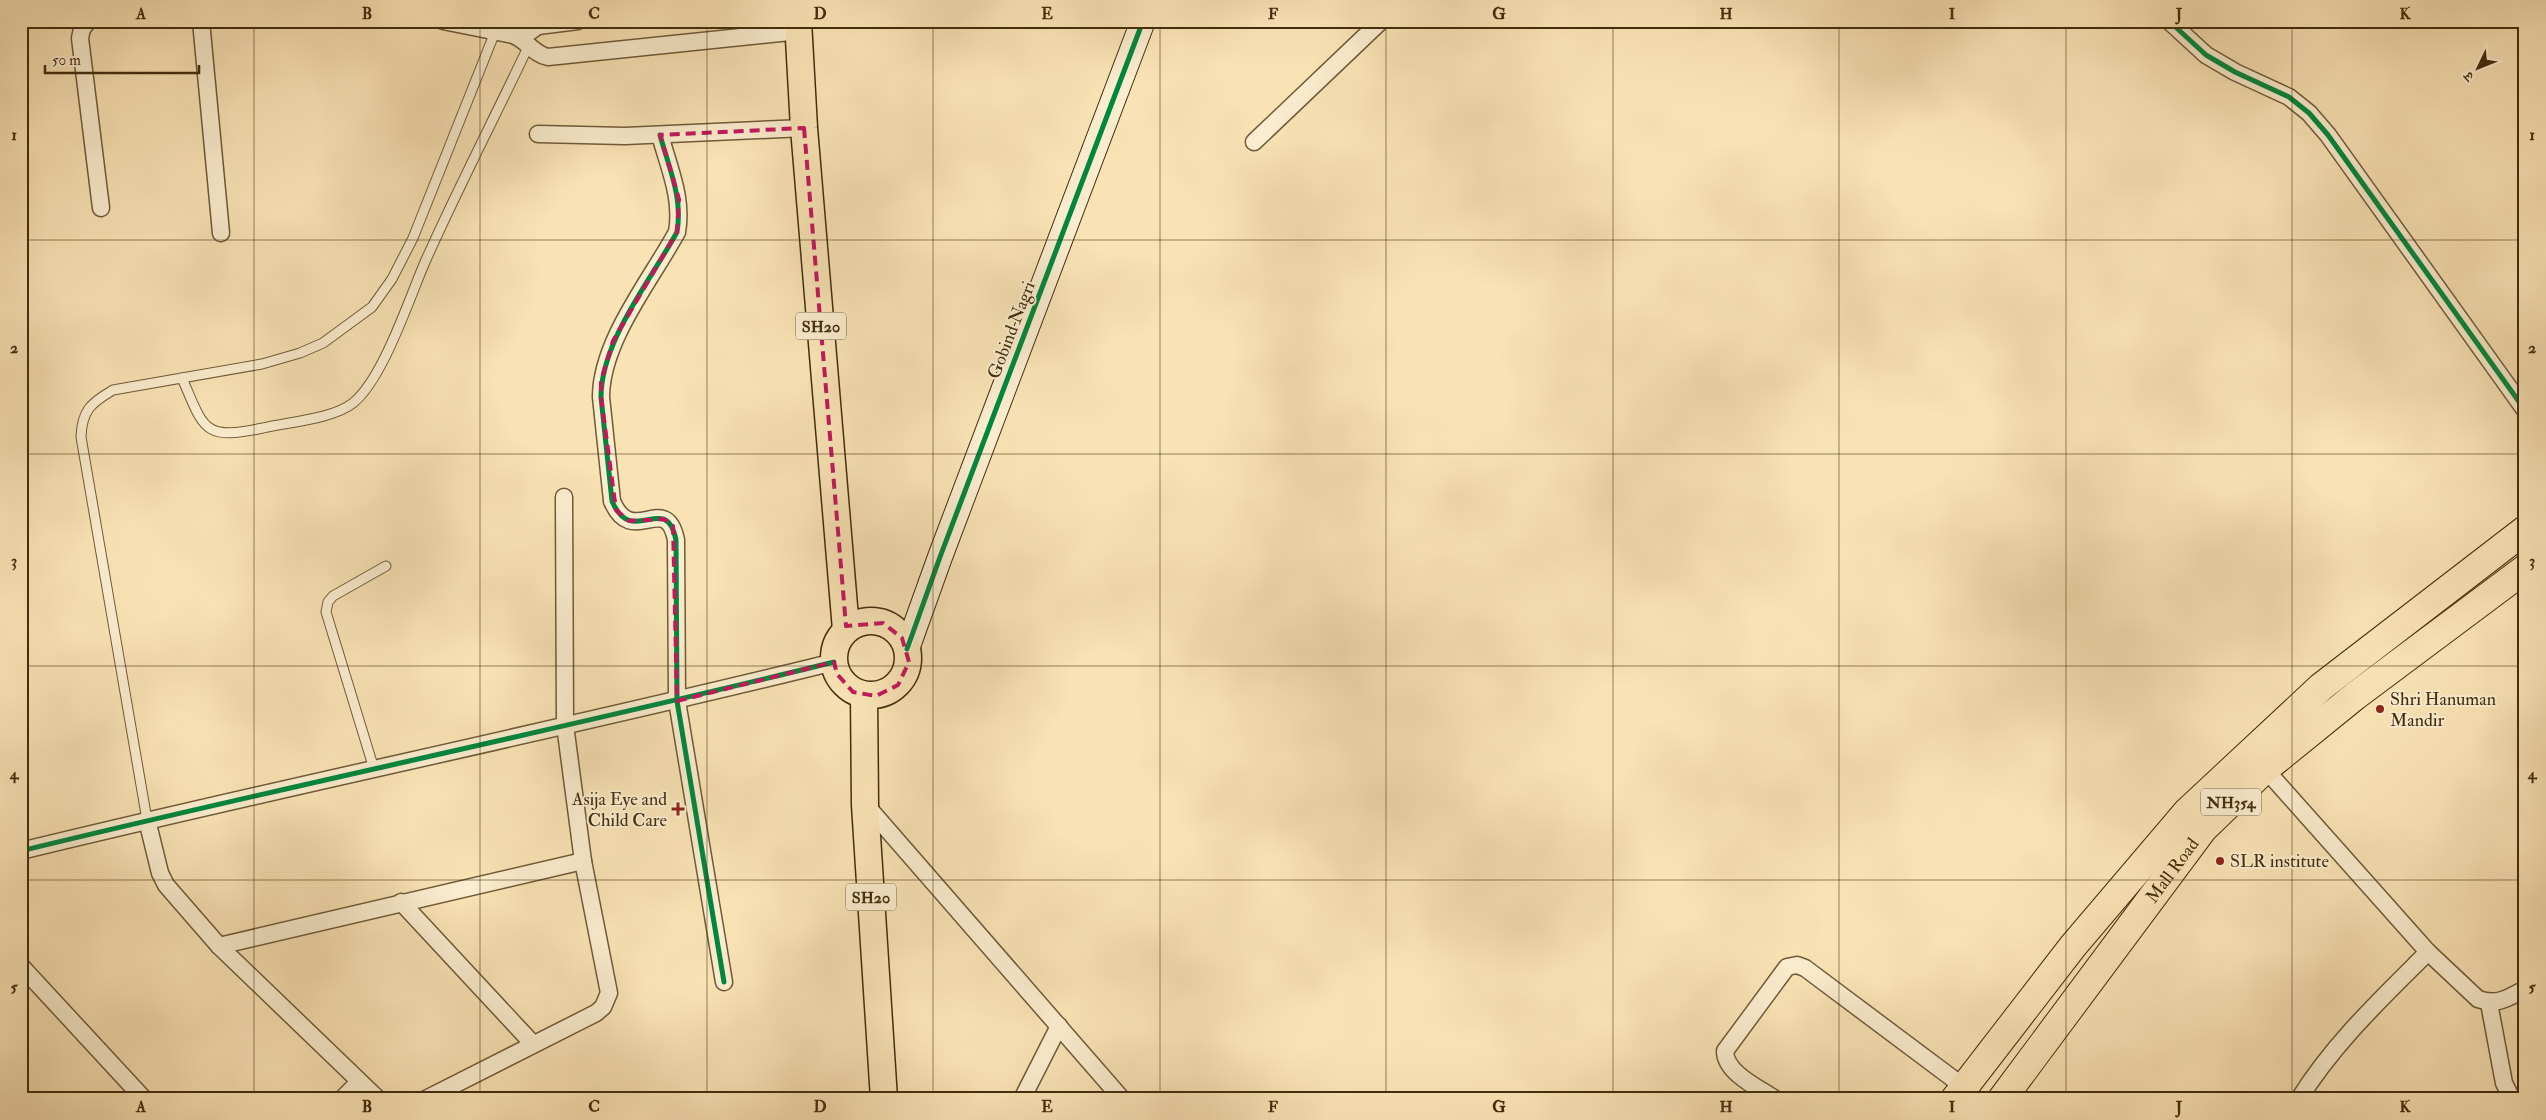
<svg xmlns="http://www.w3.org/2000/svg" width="2546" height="1120" viewBox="0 0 2546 1120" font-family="'IM FELL Double Pica','Noto Serif Devanagari',serif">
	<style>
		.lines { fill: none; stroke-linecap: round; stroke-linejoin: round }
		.lane-casing { stroke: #705a38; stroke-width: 11 }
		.street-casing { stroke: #705a38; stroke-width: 19 }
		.secondary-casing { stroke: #422d0e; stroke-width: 26 }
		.primary-casing { stroke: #422d0e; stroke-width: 29 }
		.highway-casing { stroke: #422d0e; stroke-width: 30 }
		.lane { stroke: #fbedcf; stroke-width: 9 }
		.street { stroke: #fbedcf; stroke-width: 16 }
		.secondary { stroke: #fbedcf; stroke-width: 24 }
		.primary { stroke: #f9e3b5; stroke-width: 26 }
		.highway { stroke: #f9e3b5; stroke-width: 28 }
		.cycleway-casing { stroke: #fbedcf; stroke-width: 8 }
		.cycleway { stroke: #00873e; stroke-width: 5 }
		.marked { fill: none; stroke: #c2185b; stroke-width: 4; stroke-dasharray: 10 6; stroke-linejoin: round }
		.grid { fill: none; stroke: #422d0e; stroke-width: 1; stroke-opacity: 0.55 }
		.poi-dot { fill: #8f2418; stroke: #fbedcf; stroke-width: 2 }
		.labels { text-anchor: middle; stroke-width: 4; stroke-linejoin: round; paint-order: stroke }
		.shield { fill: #fbedcf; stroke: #7a6748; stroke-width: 1 }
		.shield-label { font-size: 16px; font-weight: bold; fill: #422d0e }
		.street-label { font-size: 18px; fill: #422d0e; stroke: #fbedcf }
		.poi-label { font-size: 18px; fill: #422d0e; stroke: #fbedcf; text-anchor: start }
		.neatline { fill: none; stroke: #422d0e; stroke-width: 2 }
		.grid-label { font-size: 16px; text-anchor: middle; font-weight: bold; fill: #422d0e }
	</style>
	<rect width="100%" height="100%" fill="#f9e3b5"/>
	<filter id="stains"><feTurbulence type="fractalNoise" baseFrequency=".004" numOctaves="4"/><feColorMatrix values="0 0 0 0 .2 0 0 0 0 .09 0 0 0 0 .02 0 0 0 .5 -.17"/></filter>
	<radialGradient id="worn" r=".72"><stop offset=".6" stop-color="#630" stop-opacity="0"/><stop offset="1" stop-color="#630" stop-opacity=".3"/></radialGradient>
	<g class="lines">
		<defs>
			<g id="lane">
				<path d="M182 378C204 429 203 441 263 428 288 422 333 419 353 403 383 379 409 299 425 262 457 190 494 119 528 47"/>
				<polyline points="374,769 326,612 328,602 333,596 386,566"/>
				<path d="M147 820 81 437C82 410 91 403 113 390L262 364 300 353 323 343 372 307 392 279 413 238 495 32"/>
			</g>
			<g id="street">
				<polyline points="88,21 82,29 80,38 101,208"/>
				<polyline points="201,21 221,233"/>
				<path d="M443 21 513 35C527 40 533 54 548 57L799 31"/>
				<polyline points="2169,21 2206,55 2235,72 2289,97 2309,113 2328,135 2525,410"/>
				<polyline points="521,38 538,26 578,21"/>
				<polyline points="538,134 625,136 804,128"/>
				<path d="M660 135C669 168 683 198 677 232 651 280 601 341 601 397L612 501C632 549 666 490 676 540L677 701 724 982"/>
				<polyline points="1254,142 1381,21"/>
				<path d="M2265 769 2428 952 2478 999C2497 1006 2508 998 2525 989"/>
				<polyline points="866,805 1122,1099"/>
				<polyline points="147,820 160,873 166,885 219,946 378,1099"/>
				<path d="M21 851C291 785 564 729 834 662"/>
				<polyline points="401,902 533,1044"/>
				<polyline points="219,946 583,861"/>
				<polyline points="21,966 144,1099"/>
				<polyline points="2489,1003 2504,1083 2512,1099"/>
				<polyline points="342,1099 359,1082"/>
				<polyline points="426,1099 596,1013 603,1007 609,993 583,861 565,725 564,497"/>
				<polyline points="1022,1099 1059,1026"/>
				<path d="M1775 1099C1759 1088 1725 1073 1725 1051L1787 967 1797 965 1805 968 1964 1087"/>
				<path d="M2299 1099C2334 1043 2381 999 2428 952"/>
			</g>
			<polyline id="secondary" points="907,649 940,557 1143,21"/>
			<g id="primary">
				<polyline points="798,21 804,128 846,630"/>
				<circle cx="871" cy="658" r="37"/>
				<polyline points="864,695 865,805 884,1099"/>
			</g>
			<g id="highway">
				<polyline points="1955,1099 2073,946 2187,812 2321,687 2525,530"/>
				<path id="s1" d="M2002 1099 2203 829 2265 769 2355 696 2525 569"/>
			</g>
		</defs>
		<use href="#lane" class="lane-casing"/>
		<use href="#street" class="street-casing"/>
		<use href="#secondary" class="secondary-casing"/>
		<use href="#primary" class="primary-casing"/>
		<use href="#highway" class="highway-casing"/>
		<use href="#lane" class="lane"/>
		<use href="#street" class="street"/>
		<use href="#secondary" class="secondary"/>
		<use href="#primary" class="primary"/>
		<use href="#highway" class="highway"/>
		<defs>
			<g id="cycleway">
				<polyline points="2169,21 2206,55 2235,72 2289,97 2309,113 2328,135 2525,410"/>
				<path d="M660 135C669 168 683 198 677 232 651 280 601 341 601 397L612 501C632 549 666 490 676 540L677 701 724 982"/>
				<polyline points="907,649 940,557 1143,21"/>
				<path d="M21 851C291 785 564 729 834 662"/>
			</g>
		</defs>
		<use href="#cycleway" class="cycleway-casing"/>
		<use href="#cycleway" class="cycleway"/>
	</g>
	<path class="marked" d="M804 128 846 626 883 623 902 638 909 662 898 685 876 696 853 692 837 674 834 662 677 701 673 526 664 519 629 521 616 510 601 397V381L613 341 677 232 679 199 660 135Z"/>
	<path class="grid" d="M254 21V1099M480 21V1099M707 21V1099M933 21V1099M1160 21V1099M1386 21V1099M1613 21V1099M1839 21V1099M2066 21V1099M2292 21V1099M21 240H2525M21 454H2525M21 666H2525M21 880H2525"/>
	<g class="poi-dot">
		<circle cx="2380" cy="709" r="5"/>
		<path d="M675.5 801.5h5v5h5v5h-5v5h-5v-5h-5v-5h5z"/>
		<circle cx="2220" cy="861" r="5"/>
	</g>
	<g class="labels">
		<g class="shield">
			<rect x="796" y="312.5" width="50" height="27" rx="4"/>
			<rect x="2201" y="788.5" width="60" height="27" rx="4"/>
			<rect x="846" y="883.5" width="50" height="27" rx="4"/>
		</g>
		<g class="shield-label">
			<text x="821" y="332">SH20</text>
			<text x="2231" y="808">NH354</text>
			<text x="871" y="903">SH20</text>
		</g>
		<g class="street-label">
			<text transform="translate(1011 330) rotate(-69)" y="6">Gobind Nagri</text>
			<text dy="6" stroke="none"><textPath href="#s1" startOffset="285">Mall Road</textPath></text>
		</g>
		<g class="poi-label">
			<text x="2390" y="705">Shri Hanuman<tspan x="2390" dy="21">Mandir</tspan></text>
			<text x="667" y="805" text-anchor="end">Asija Eye and<tspan x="667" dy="21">Child Care</tspan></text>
			<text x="2230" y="867">SLR institute</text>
		</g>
	</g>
	<rect width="2546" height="1120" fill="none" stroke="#f9e3b5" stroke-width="55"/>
	<g transform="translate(2478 68) rotate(227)" stroke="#fbedcf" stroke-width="4" paint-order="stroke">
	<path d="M0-4L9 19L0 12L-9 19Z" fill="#422d0e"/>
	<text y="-8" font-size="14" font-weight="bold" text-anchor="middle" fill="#422d0e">उ</text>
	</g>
	<path d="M45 65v8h154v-8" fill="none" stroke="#422d0e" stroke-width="2.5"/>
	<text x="52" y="65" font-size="15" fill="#422d0e" stroke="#fbedcf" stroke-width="4" paint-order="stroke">50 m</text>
	<rect x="28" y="28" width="2490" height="1064" class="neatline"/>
	<g class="grid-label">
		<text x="141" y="19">A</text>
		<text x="367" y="19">B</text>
		<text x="594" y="19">C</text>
		<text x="820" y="19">D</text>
		<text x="1047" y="19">E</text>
		<text x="1273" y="19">F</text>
		<text x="1499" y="19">G</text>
		<text x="1726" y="19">H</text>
		<text x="1952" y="19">I</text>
		<text x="2179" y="19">J</text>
		<text x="2405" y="19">K</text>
		<text x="14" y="140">1</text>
		<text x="2532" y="140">1</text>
		<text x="14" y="353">2</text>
		<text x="2532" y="353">2</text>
		<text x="14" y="566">3</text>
		<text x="2532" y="566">3</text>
		<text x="14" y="779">4</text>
		<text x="2532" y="779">4</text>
		<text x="14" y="992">5</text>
		<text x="2532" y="992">5</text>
		<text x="141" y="1112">A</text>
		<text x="367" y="1112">B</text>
		<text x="594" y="1112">C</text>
		<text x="820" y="1112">D</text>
		<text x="1047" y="1112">E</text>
		<text x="1273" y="1112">F</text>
		<text x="1499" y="1112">G</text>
		<text x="1726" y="1112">H</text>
		<text x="1952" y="1112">I</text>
		<text x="2179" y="1112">J</text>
		<text x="2405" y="1112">K</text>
	</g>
	<rect width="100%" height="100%" filter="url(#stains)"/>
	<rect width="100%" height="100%" fill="url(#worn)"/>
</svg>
